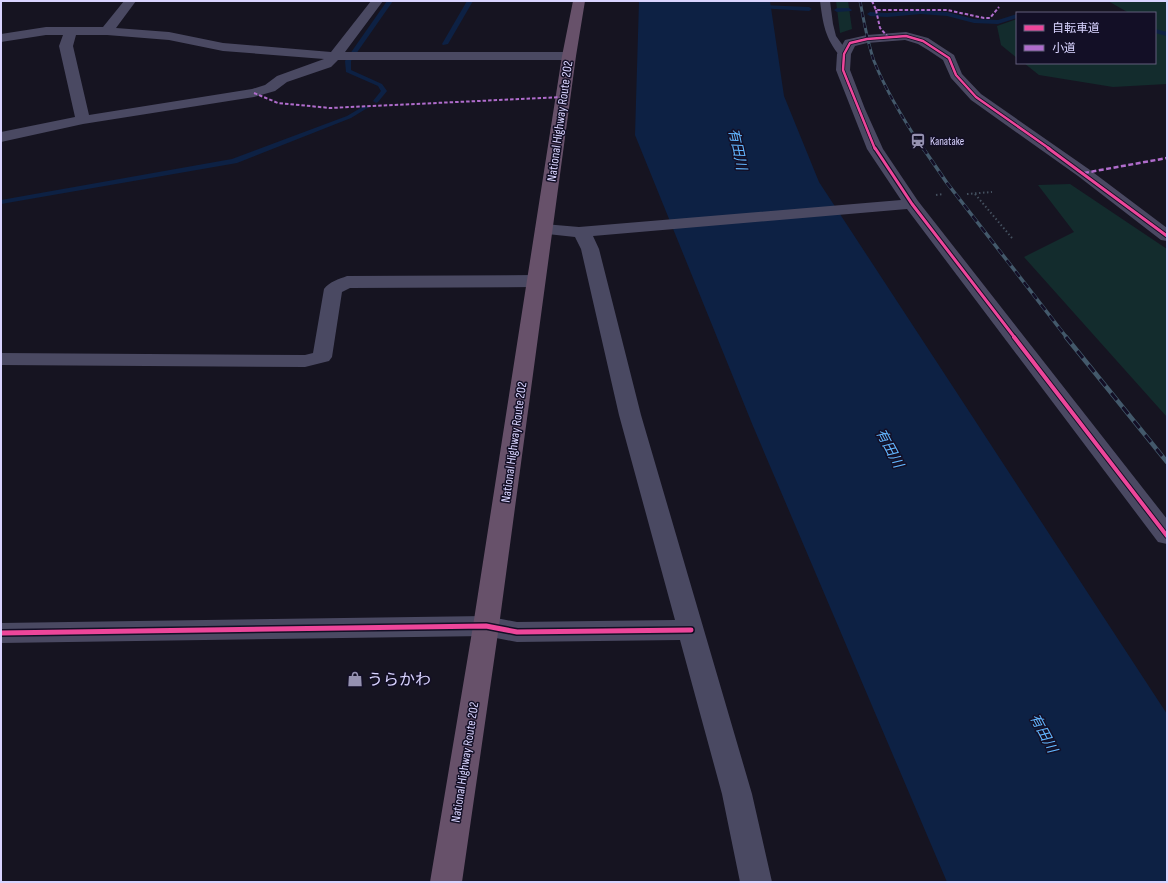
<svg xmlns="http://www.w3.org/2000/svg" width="1168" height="883" viewBox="0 0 1168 883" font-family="'Sofia Sans Condensed','Noto Sans JP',sans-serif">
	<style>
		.green { fill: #132c2d }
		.water { fill: #0d2144 }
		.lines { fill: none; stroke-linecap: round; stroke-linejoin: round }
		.stream { fill: #0d2144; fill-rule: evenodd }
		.path { stroke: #44505f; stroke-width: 2; stroke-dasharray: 1.5 2.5; stroke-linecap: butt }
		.lane { fill: #4a4962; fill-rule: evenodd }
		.street { fill: #4a4962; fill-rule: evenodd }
		.highway { fill: #67516a; fill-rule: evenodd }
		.rail-far2-casing { stroke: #43596b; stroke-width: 3 }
		.rail-far1-casing { stroke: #43596b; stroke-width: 3.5 }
		.rail-casing { stroke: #43596b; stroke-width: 4.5 }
		.rail-far2 { stroke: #130f26; stroke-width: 2; stroke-dasharray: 5.5; stroke-linecap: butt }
		.rail-far1 { stroke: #130f26; stroke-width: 2.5; stroke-dasharray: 7; stroke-linecap: butt }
		.rail { stroke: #130f26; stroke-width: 3; stroke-dasharray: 9; stroke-linecap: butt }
		.quiet-far1 { stroke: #b06ccc; stroke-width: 2; stroke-dasharray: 3.5 2; stroke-linecap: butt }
		.quiet { stroke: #b06ccc; stroke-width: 2.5; stroke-dasharray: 5 2.5; stroke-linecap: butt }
		.cycleway-far3-casing { stroke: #130f26; stroke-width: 4 }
		.cycleway-far2-casing { stroke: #130f26; stroke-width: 5 }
		.cycleway-far1-casing { stroke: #130f26; stroke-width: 6 }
		.cycleway-casing { stroke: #130f26; stroke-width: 8 }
		.cycleway-far3 { stroke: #ed469a; stroke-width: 2.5 }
		.cycleway-far2 { stroke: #ed469a; stroke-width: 3 }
		.cycleway-far1 { stroke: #ed469a; stroke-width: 4 }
		.cycleway { stroke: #ed469a; stroke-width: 5 }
		.labels { text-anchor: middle; stroke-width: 3; stroke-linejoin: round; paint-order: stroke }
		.far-poi-label { font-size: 11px; fill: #d9d4ff; stroke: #130f26; text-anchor: start }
		.street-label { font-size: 13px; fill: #d9d4ff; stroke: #130f26 }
		.water-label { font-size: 14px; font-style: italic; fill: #62b6ff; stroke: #130f26 }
		.near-poi-label { font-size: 16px; fill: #d9d4ff; stroke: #130f26; text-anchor: start }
	</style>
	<rect width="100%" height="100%" fill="#161421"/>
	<g class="green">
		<polygon points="836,1 848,1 852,29 840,33"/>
		<polygon points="1108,1 1167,1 1167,84 1113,87 1039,75 1024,63 1155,63 1155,13 1129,13"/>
		<polygon points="1017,19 1017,58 1001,45 997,26"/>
		<polygon points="1070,184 1167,249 1167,417 1024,257 1074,232 1038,185"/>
	</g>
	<polygon class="water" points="639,1 770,1 784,96 819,182 1167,714 1167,882 947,882 753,426 635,135"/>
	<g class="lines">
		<g class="stream">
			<polygon points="387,1 393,1 351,61 351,70 382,84 387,91 378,102 376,103 373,101 381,91 378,86 346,72 345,61"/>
			<polygon points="467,1 473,1 448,44 443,45 442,44"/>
			<polygon points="759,5 809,7 812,9 809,11 757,8 757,6"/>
			<polygon points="849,8 852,10 851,11 837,12 834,10 837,8"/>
			<polygon points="921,10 947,12 974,19 998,20 1017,14 1017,18 998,24 974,23 947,16 921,14 887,17 870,16 867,14 870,12 887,13"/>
			<polygon points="1155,29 1167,32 1167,36 1155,33"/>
			<polygon points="364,106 369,107 351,118 237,163 1,204 1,200 232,159 347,116"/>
		</g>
		<g class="path">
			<polyline points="967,194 992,192"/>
			<polyline points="975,194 1012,238"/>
			<polyline points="936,195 943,194"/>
		</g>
		<path class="lane" d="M820 1H830L833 24 836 36 849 54 848 56H840C825 38 823 24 820 1Z"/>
		<g class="street">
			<path d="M124 1H136L116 28 169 32 223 43 331 52 371 1H383L345 52H569L574 53 576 56 574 59 569 60H338L331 67 287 82 275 91 254 97 83 124 1 142V132L75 117 59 46 63 35H46L1 42V34L46 27H103ZM76 35H107L169 40 223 51 324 59 277 76 265 85 252 89 89 115 73 46Z"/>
			<polygon points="906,32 928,38 954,55 962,74 981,94 1090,170 1167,228 1167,241 1161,240 1078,176 971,100 951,78 943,60 928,50 918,44 905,40 867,43 855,46 851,54 850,70 865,109 883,149 918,201 1167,519 1167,544 1158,542 907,209 593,236 599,249 641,415 752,794 772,882 740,882 722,794 680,640 517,642 486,636 1,643 1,623 486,616 517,622 675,620 619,415 581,249 575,237 538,233 535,229 538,225 544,224 579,227 901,200 867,149 836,70 837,54 845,40 867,35"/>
			<path d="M536 275 543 277 545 281 543 285 536 287 350 288 342 292 332 357 329 361 305 367 1 365V353L305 355 313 353 324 289C329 282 339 279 347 276Z"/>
		</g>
		<polygon class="highway" points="573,1 585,1 576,56 499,626 462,882 430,882 473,626 562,56"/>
		<defs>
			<path id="rail-far2" d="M860 1C864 21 867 41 874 61 886 91 905 122 923 149"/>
			<polyline id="rail-far1" points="923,148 947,183 1067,338"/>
			<polyline id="rail" points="1066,337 1167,462"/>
		</defs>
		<use href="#rail-far2" class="rail-far2-casing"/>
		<use href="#rail-far1" class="rail-far1-casing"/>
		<use href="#rail" class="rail-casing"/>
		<use href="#rail-far2" class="rail-far2"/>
		<use href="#rail-far1" class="rail-far1"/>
		<use href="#rail" class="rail"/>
		<g class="quiet-far1">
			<polyline points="872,1 876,10 947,10 984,18 990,18 999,7"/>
			<polyline points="876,10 880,28 888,37"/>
			<polyline points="254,93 278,103 330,108 563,97"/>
		</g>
		<polyline class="quiet" points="1084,173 1167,158"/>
		<defs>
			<polyline id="cycleway-far3" points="875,149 843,70 844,54 850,43 867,39 906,36 923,41 949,58 956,75 976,97 1050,149"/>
			<g id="cycleway-far2">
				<polyline points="875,148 912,204 1015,338"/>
				<polyline points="1048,148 1167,236"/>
			</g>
			<polyline id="cycleway-far1" points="1014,337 1167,536"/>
			<polyline id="cycleway" points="1,633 486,626 517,632 691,630"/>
		</defs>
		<use href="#cycleway-far3" class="cycleway-far3-casing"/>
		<use href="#cycleway-far2" class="cycleway-far2-casing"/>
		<use href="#cycleway-far1" class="cycleway-far1-casing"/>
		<use href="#cycleway" class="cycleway-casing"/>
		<use href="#cycleway-far3" class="cycleway-far3"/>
		<use href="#cycleway-far2" class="cycleway-far2"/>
		<use href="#cycleway-far1" class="cycleway-far1"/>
		<use href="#cycleway" class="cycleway"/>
	</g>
	<defs>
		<symbol id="station-bare" viewBox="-9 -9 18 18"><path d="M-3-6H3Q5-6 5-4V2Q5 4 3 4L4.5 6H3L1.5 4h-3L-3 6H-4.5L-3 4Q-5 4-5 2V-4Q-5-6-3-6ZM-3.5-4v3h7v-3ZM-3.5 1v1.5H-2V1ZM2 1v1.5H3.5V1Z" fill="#9591b1" stroke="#130f26" stroke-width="2.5" paint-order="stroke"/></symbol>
		<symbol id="shop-bare" viewBox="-9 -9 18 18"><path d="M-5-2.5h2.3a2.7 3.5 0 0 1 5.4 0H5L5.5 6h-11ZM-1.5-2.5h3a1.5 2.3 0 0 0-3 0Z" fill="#9591b1" stroke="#130f26" stroke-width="2.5" paint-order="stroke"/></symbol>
	</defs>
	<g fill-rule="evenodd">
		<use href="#station-bare" x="907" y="130" width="22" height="22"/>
		<use href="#shop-bare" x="344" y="668" width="22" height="22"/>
	</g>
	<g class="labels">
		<g class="far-poi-label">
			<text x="930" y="145">Kanatake</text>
		</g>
		<g class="street-label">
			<text transform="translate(559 121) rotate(-82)" y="5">National Highway Route 202</text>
			<text transform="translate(513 442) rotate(-82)" y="5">National Highway Route 202</text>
			<text transform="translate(464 762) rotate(-81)" y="5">National Highway Route 202</text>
		</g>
		<g class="water-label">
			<text transform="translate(738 149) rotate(78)" y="5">有田川</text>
			<text transform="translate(890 448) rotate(62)" y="5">有田川</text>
			<text transform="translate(1044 733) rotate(62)" y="5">有田川</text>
		</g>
		<g class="near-poi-label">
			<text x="367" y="685">うらかわ</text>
		</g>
	</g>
	<rect width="1168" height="883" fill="none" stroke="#d9d4ff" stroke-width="4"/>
	<rect x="1016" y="12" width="140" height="52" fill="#130f26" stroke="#625e7d"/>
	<rect x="1024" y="25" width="20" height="6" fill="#ed469a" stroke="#625e7d"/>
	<text x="1052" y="32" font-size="12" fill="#d9d4ff">自転車道</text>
	<rect x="1024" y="45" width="20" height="6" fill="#b06ccc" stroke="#625e7d"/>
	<text x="1052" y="52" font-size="12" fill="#d9d4ff">小道</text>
</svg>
